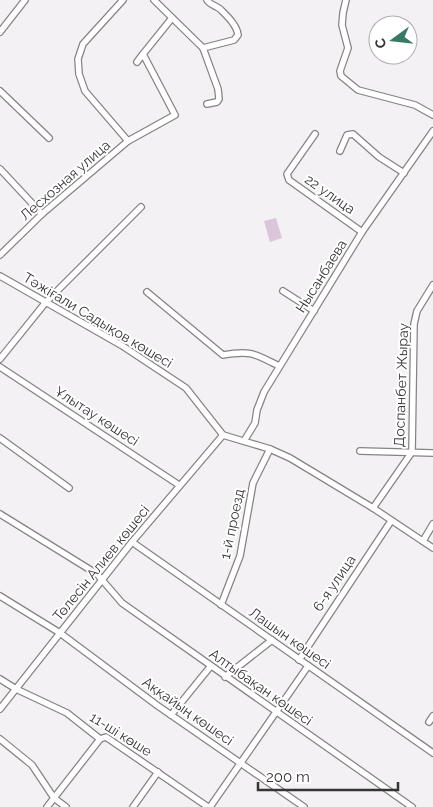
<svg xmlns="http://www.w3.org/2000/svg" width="433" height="807" viewBox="0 0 433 807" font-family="Raleway,sans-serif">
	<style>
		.green { fill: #dbc5d8 }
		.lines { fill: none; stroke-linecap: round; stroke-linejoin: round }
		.minor-casing { stroke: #868385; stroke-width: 8 }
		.minor { stroke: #fff; stroke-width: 5.5 }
		.labels { text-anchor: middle; stroke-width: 4; stroke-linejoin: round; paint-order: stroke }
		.street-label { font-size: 14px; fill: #363536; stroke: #fff }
	</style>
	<rect width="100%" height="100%" fill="#f4f1f4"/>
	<polygon class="green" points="276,218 282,238 270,242 264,221"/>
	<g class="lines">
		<defs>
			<g id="minor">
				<polyline points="154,0 203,48 218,89 219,99 217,102 207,104"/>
				<polyline points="346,0 343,13 342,25 348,48 340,71 341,76 358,90 415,105 433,115"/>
				<polyline points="0,32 25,0"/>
				<path d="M203 48 234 40 238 35C237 25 227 16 220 9 215 5 210 5 207 0"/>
				<polyline points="137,62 143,54"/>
				<polyline points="0,91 49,138"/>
				<polyline points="315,134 287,174 289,180 362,232"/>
				<polyline points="128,141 175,115 143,54 172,18"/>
				<polyline points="340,151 347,135 353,134 379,157 404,173"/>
				<polyline points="0,169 42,214"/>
				<polyline points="0,255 42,214 128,141 85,91 79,74 78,59 83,44 123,0"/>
				<polyline points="0,276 121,345 186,388 223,435 270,449 290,458 373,508 433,548"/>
				<polyline points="283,291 314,311"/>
				<path d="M147 292 223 355C251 350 255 354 279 366"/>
				<polyline points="0,359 46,302 141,207"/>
				<polyline points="0,367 179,485"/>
				<polyline points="0,438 69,488"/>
				<polyline points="244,441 255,423 257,410 264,392 362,232 433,131"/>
				<polyline points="360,451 433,453"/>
				<polyline points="373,508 412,452 414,324 417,311 433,285"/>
				<polyline points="0,514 97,574 122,603 412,807"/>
				<polyline points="423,541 433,524"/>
				<polyline points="132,542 433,753"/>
				<polyline points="0,596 60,633 158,706 304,807"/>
				<polyline points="221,605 240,556 253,483 270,449"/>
				<polyline points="299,660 391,521"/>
				<polyline points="225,677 272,640"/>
				<polyline points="0,679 16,689 67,713 100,739 106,737 208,807"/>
				<polyline points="0,709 132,542 223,435"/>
				<polyline points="171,715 210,667"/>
				<polyline points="429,722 433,716"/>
				<polyline points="0,739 32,765 54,798 66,807"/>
				<polyline points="47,807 100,739"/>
				<polyline points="133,807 158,772"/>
				<polyline points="210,807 308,666"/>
			</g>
		</defs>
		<use href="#minor" class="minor-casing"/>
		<use href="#minor" class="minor"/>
	</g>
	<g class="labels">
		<g class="street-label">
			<text transform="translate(65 180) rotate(-41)" y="5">Лесхозная улица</text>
			<text transform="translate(330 194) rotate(35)" y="5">22 улица</text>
			<text transform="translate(321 276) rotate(-58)" y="5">Нысанбаева</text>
			<text transform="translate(98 320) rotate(31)" y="5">Тәжіғали Садықов көшесі</text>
			<text transform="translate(401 385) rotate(-88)" y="5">Доспанбет Жырау</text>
			<text transform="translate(97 416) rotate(33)" y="5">Ұлытау көшесi</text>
			<text transform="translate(232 524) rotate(-78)" y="5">1-й проезд</text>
			<text transform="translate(101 563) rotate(-51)" y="5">Төлесін Алиев көшесі</text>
			<text transform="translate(334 583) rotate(-56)" y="5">6-я улица</text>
			<text transform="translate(290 638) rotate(35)" y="5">Лашын көшесі</text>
			<text transform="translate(261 687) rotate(35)" y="5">Алтыбақан көшесі</text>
			<text transform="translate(188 711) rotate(35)" y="5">Аққайың көшесі</text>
			<text transform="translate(121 734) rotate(32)" y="5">11-ші көше</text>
		</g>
	</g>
	<g transform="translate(393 40) rotate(255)"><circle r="24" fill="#ffffff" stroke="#afaeaf"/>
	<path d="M0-4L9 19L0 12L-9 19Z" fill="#377867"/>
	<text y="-8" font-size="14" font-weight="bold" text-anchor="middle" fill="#363536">С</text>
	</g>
	<path d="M258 782v8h140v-8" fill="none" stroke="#363536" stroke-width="2.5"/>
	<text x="266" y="782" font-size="15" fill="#363536" stroke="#ffffff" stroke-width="4" paint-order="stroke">200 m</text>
</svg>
